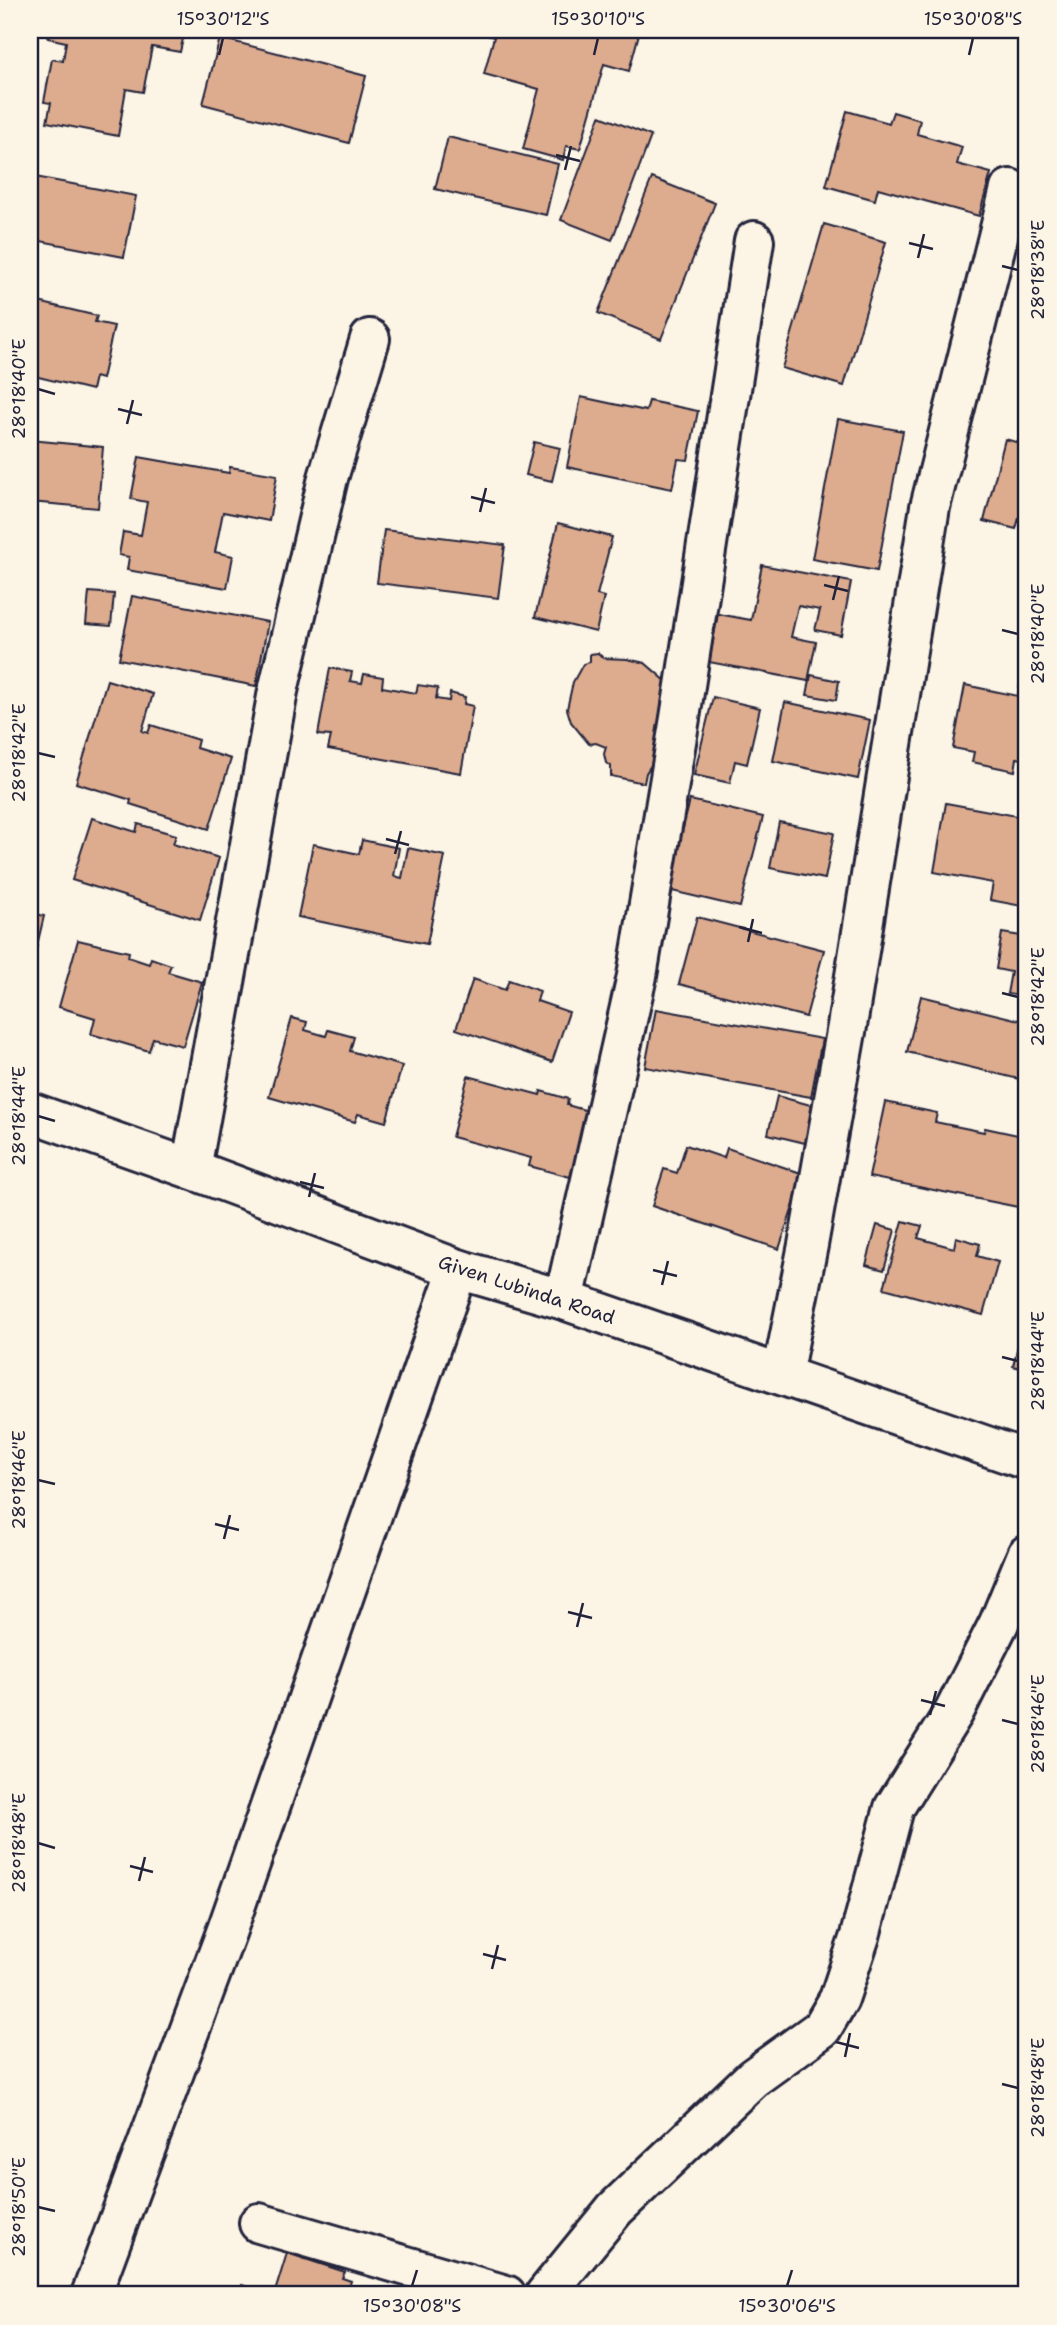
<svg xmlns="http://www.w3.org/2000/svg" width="1057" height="2325" viewBox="0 0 1057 2325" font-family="'Shantell Sans',sans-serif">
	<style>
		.building { fill: #ddac8f; stroke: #22223b; stroke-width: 2 }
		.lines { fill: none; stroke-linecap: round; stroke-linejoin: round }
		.minor-casing { stroke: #22223b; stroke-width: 44 }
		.minor { stroke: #fcf5e5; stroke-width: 38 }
		.ticks { fill: none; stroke: #22223b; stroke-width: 2.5 }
		.labels { text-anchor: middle; stroke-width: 5; stroke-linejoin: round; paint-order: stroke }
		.street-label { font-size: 19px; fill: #22223b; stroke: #fcf5e5 }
		.neatline { fill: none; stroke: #22223b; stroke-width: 2.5 }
		.ticks-label { font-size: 18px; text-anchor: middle; fill: #22223b }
	</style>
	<rect width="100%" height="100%" fill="#fcf5e5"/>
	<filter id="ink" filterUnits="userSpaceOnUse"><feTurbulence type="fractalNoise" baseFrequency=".0143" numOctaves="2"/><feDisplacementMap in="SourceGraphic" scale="14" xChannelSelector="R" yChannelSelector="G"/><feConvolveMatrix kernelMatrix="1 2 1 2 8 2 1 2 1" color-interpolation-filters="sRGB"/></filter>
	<g filter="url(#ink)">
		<g class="building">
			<polygon points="50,30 185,30 180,52 152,47 143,92 126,89 118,136 47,122 51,103 44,102 52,59 63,61 66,42 48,38"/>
			<polygon points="489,30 640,30 629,71 604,64 580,149 566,146 563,160 523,149 539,89 484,74 494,37 487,35"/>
			<polygon points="220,38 366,76 349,143 203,104"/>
			<polygon points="847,111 889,123 893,112 920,120 917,134 962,147 957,164 991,173 979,216 878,188 875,200 826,186"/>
			<polygon points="600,116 651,136 612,240 561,220"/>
			<polygon points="448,137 558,164 546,215 435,189"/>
			<polygon points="30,176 136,196 124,257 30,239"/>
			<polygon points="652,178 715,203 661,339 598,313"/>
			<polygon points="824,224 886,242 844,386 782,368"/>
			<polygon points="30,300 97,316 95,322 114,326 102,379 95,377 92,390 30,375"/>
			<polygon points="581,397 646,411 649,401 698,411 688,460 678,459 672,489 567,467"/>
			<polygon points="838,419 903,431 877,571 812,559"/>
			<polygon points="1005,439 1027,445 1027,520 1019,518 1016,529 984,521"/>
			<polygon points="30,440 103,447 98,508 30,502"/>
			<polygon points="534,442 560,448 552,481 526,475"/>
			<polygon points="139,457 229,473 230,467 277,475 269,521 223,512 215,552 233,556 227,588 127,570 129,557 119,555 123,532 141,535 147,502 131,499"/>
			<polygon points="558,523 612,537 597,595 604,597 596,632 535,617"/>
			<polygon points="384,530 505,545 498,598 377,583"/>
			<polygon points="762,565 851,582 841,635 815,630 820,610 798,606 791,637 816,642 808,681 709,662 718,614 751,620"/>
			<polygon points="89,592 114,594 111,626 86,624"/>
			<polygon points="132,596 268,622 256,686 119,659"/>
			<polygon points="598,653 603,658 627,659 645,663 667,682 659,753 646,773 644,783 611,776 611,766 606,763 604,754 606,747 596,743 589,744 571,722 567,709 573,682 583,664 590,662 590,654"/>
			<polygon points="330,668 352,672 350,681 362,683 364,674 383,677 382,687 416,693 418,685 438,688 436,699 449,701 450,693 465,697 464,704 473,706 461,773 328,749 331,736 318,735"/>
			<polygon points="811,675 839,681 836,700 807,695"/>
			<polygon points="1021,679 1027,681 1027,760 1017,758 1015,771 972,762 974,752 953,748 965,685 1018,696"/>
			<polygon points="107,680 153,694 142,731 148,733 151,725 198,740 196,748 231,759 209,829 130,804 131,800 76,783"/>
			<polygon points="713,697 760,708 747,764 735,761 730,783 694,775"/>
			<polygon points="785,702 870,720 858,779 773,761"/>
			<polygon points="690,800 763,817 740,907 668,890"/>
			<polygon points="946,803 1027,818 1027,907 990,900 993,883 934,872"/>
			<polygon points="92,818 136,832 138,824 176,835 173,844 219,858 200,920 72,880"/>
			<polygon points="779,822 834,833 825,879 770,868"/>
			<polygon points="362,840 399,848 394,876 402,878 408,848 445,856 427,944 298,917 313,844 359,854"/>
			<polygon points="30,913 44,916 30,975"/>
			<polygon points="697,917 824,950 806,1017 679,984"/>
			<polygon points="1002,933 1027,937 1027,997 1007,994 1011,972 996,969"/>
			<polygon points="78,940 129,952 128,957 149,964 151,958 171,965 168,972 202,982 183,1046 153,1038 149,1051 91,1034 95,1018 59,1007"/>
			<polygon points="473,979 505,990 509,980 540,991 537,1001 569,1012 552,1062 456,1029"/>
			<polygon points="921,996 1027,1022 1027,1081 907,1052"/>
			<polygon points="656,1009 822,1039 811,1097 645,1067"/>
			<polygon points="292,1018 307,1022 305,1030 326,1036 328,1030 354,1037 350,1051 402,1066 386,1122 358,1114 355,1122 269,1097"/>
			<polygon points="468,1076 540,1095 541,1091 568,1099 567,1105 588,1111 570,1177 529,1166 531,1158 452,1137"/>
			<polygon points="777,1096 818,1107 809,1144 768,1134"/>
			<polygon points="885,1102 937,1113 935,1122 984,1132 985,1128 1027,1137 1027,1160 1018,1207 869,1177"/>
			<polygon points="686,1145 724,1158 727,1148 804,1174 779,1249 652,1206 664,1169 677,1173"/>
			<polygon points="903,1221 922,1226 918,1238 954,1248 956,1237 980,1244 977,1256 998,1262 983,1315 884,1288"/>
			<polygon points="877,1225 895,1230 884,1270 866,1265"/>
			<polygon points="1027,1308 1027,1370 1013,1366"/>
			<polygon points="287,2253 345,2272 342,2278 351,2281 347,2295 239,2295 242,2285 274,2295"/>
		</g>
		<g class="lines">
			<defs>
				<g id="minor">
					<polyline points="30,1112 191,1169 458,1269 564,1300 1027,1460"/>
					<polyline points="191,1169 278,691 328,478 370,339"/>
					<polyline points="564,1300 637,976 680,718 754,241"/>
					<polyline points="782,1375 808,1245 847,1026 930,507 1010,189"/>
					<polyline points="259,2223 506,2295"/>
					<polyline points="91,2295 227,1930 458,1269"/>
					<polyline points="545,2295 615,2209 753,2078 822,2028 839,1999 860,1936 894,1808 954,1712 999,1623 1027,1555"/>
				</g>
			</defs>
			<use href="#minor" class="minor-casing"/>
			<use href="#minor" class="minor"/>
		</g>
	</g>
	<path class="ticks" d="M219 55 223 38M594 55 598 38M969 55 973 38M556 155 580 161M565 170 571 146M909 243 933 249M918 258 924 234M1002 266 1018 270M38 389 55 394M118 409 142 415M127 424 133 400M471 497 495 503M480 512 486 488M824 585 848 591M833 600 839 576M1002 630 1018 634M38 753 55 757M386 839 409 845M395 854 401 831M739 927 762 933M748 942 753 919M1002 993 1018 997M38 1116 55 1121M300 1182 324 1188M309 1197 315 1173M653 1270 677 1276M662 1285 668 1261M1002 1357 1018 1361M38 1480 55 1484M215 1524 239 1530M224 1539 230 1515M568 1612 592 1618M577 1627 583 1603M921 1700 945 1706M930 1715 936 1691M1002 1720 1018 1724M38 1843 55 1848M130 1866 153 1872M139 1881 145 1857M483 1954 506 1960M492 1969 498 1945M836 2042 859 2048M845 2057 850 2033M1002 2084 1018 2088M38 2207 55 2211M412 2286 417 2270M787 2286 792 2270"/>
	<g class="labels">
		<g class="street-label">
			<text transform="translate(527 1289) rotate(18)" y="7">Given Lubinda Road</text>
		</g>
	</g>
	<rect width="1057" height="2325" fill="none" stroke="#fcf5e5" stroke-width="77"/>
	<rect x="38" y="38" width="980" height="2248" class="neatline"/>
	<g class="ticks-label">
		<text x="223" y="25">15°30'12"S</text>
		<text x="598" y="25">15°30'10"S</text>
		<text x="973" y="25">15°30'08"S</text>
		<text transform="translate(1038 270) rotate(-90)" y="6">28°18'38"E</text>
		<text transform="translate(19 389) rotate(-90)" y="6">28°18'40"E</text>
		<text transform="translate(1038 634) rotate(-90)" y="6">28°18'40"E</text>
		<text transform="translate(19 753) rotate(-90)" y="6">28°18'42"E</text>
		<text transform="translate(1038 997) rotate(-90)" y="6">28°18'42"E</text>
		<text transform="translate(19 1116) rotate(-90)" y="6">28°18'44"E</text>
		<text transform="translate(1038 1361) rotate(-90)" y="6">28°18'44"E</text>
		<text transform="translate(19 1480) rotate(-90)" y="6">28°18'46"E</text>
		<text transform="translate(1038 1724) rotate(-90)" y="6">28°18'46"E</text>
		<text transform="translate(19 1843) rotate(-90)" y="6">28°18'48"E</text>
		<text transform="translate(1038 2088) rotate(-90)" y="6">28°18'48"E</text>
		<text transform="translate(19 2207) rotate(-90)" y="6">28°18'50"E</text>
		<text x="412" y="2312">15°30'08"S</text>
		<text x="787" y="2312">15°30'06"S</text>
	</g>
</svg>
